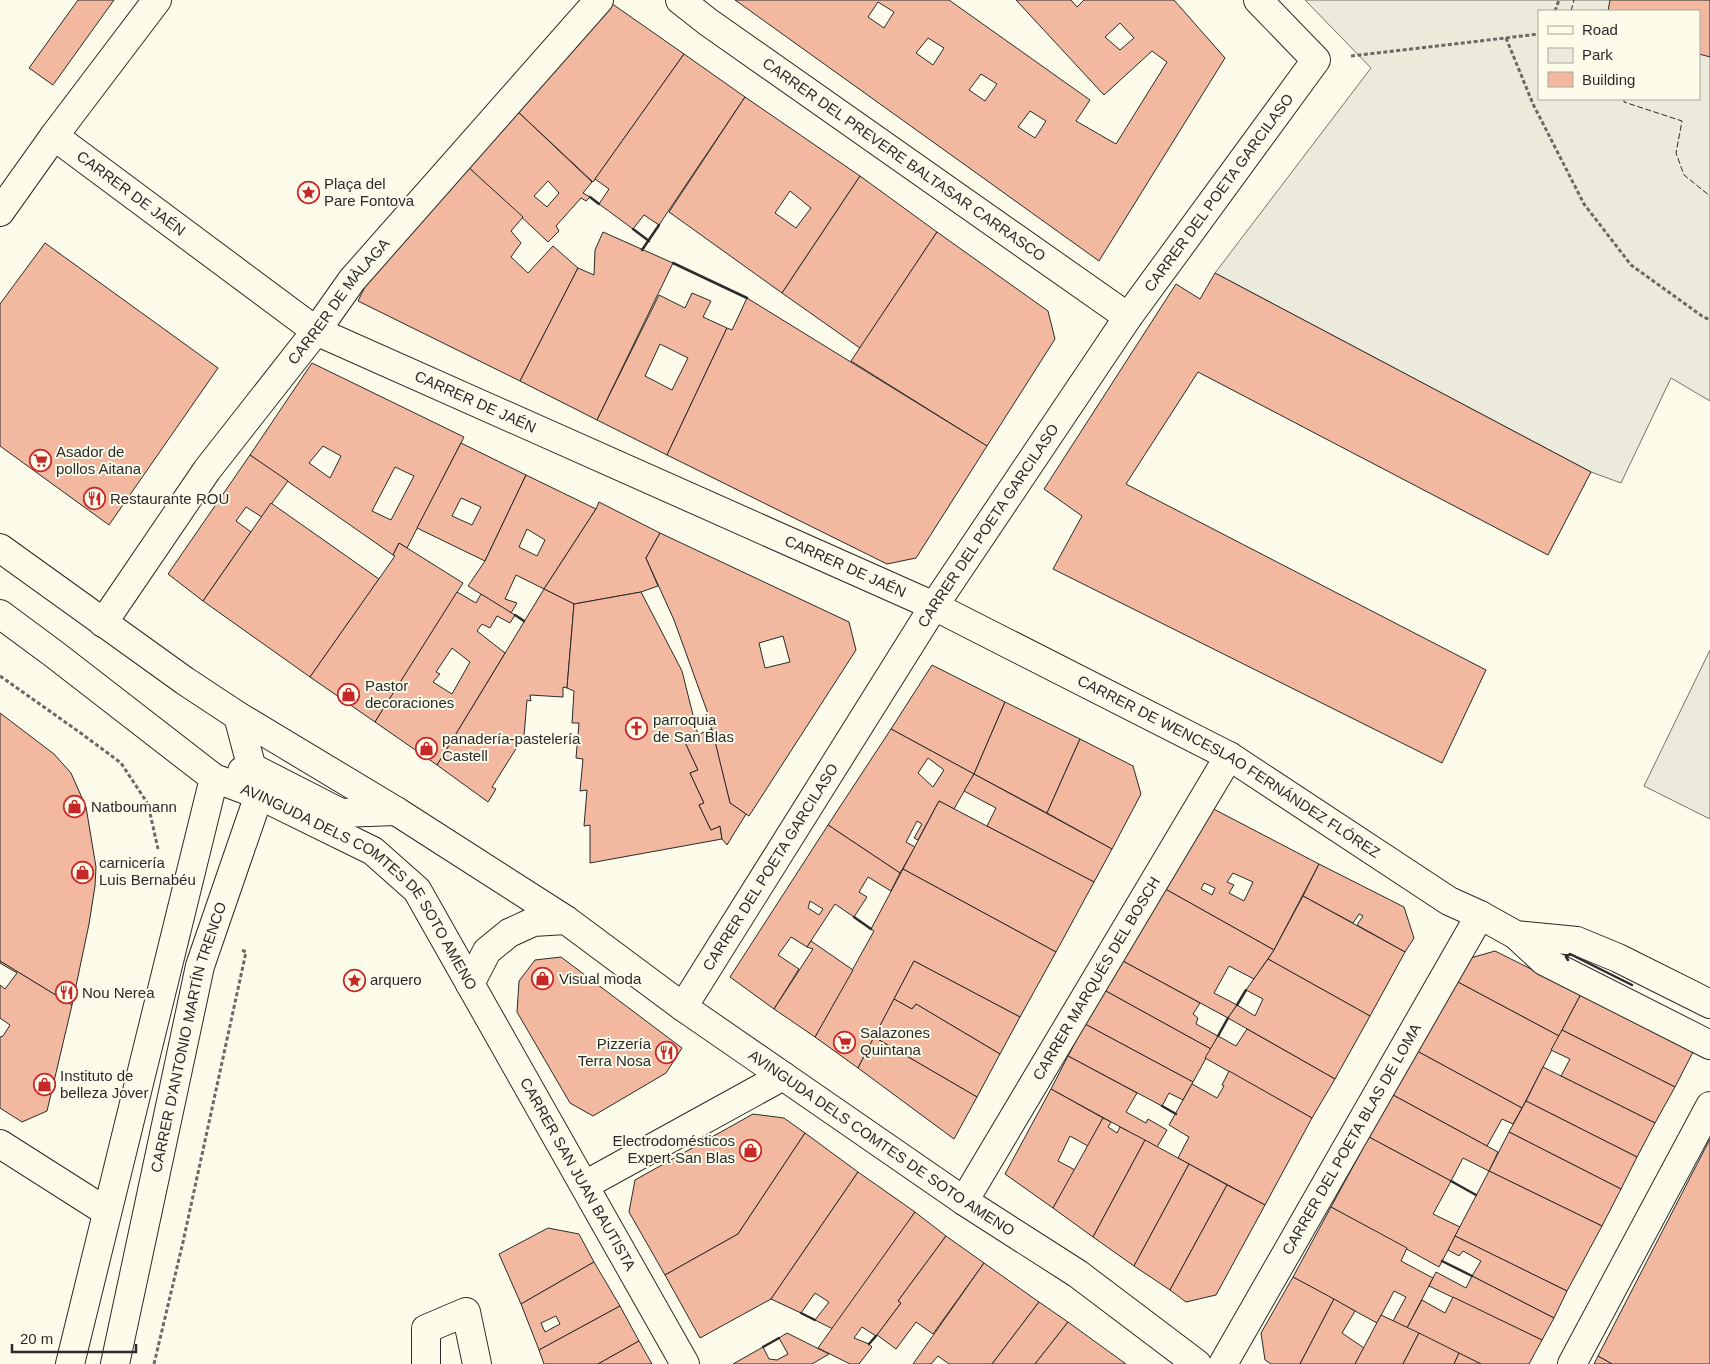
<svg xmlns="http://www.w3.org/2000/svg" width="1710" height="1364" viewBox="0 0 1710 1364" font-family="Arial,sans-serif">
	<style>
		.green { fill: #ecebdb; stroke: #74746e; fill-rule: evenodd }
		.building { fill: #f2b8a0; stroke: #2b2b2b; fill-rule: evenodd }
		.lines { fill: none; stroke-linecap: round; stroke-linejoin: round }
		.minor-casing { stroke: #2b2b2b; stroke-width: 30 }
		.path { stroke: #6a6964; stroke-width: 3; stroke-dasharray: 4 2.5; stroke-linecap: butt }
		.minor { stroke: #fdfbea; stroke-width: 28 }
		.fence { stroke: #2b2b2b; stroke-width: 1; stroke-dasharray: 6 2.5; stroke-linecap: butt }
		.wall { stroke: #2b2b2b; stroke-width: 2.5 }
		.labels { text-anchor: middle; stroke-width: 4; stroke-linejoin: round; paint-order: stroke }
		.street-label { font-size: 15px; fill: #2b2b2b; stroke: #fdfbea }
		.poi-label { font-size: 15px; fill: #2b2b2b; stroke: #fdfbea; text-anchor: start }
	</style>
	<rect width="100%" height="100%" fill="#fdfbea"/>
	<g class="green">
		<path d="M1305 0H1710V401L1671 378 1621 483 1591 472 1215 273 1371 68ZM1539 11H1699V99H1539Z"/>
		<polygon points="1710,650 1710,819 1644,786"/>
	</g>
	<g class="building">
		<polygon points="78,0 114,0 53,85 29,68"/>
		<path d="M735 0H949L1090 100 1076 121 1116 144 1167 62 1152 51 1104 95 1016 0H1071L1077 7 1084 0H1174L1225 58 1099 261ZM878 2 894 12 884 28 868 17ZM1120 23 1134 38 1120 50 1105 37ZM928 38 944 48 933 65 916 53ZM981 74 997 84 985 101 969 90ZM1030 111 1046 121 1035 138 1018 127Z"/>
		<polygon points="1610,0 1710,0 1710,57 1699,54 1699,11 1608,11"/>
		<polygon points="611,3 684,54 593,182 515,109"/>
		<polygon points="684,54 745,97 659,225 644,215 633,229 599,204 609,189 595,179"/>
		<path d="M745 97 860 176 782 293 669 212ZM790 191 811 208 796 228 775 213Z"/>
		<path d="M515 109 592 182 583 193 590 197 586 201 581 198 556 226 559 231 548 242 466 165ZM548 181 559 193 547 207 534 196Z"/>
		<polygon points="466,165 523,217 511,231 521,243 511,257 528,273 553,246 578,268 520,381 358,301 378,260"/>
		<polygon points="860,176 937,232 860,348 782,293"/>
		<polygon points="603,232 673,263 597,420 520,381 578,268 594,275 595,250"/>
		<polygon points="937,232 1048,311 1055,339 987,446 851,361"/>
		<polygon points="45,243 218,368 109,525 0,446 0,304"/>
		<polygon points="1215,273 1591,472 1548,555 1198,372 1126,484 1486,670 1442,763 1053,569 1082,516 1044,489 1176,284 1200,299"/>
		<path d="M692 293 711 301 703 317 727 328 667 455 597 420 659 295 685 308ZM660 344 688 358 672 390 645 376Z"/>
		<polygon points="747,298 987,446 916,558 887,564 667,455 727,328 732,330"/>
		<path d="M312 363 464 437 407 548 399 543 393 555 250 455ZM323 446 341 456 330 478 309 463ZM395 467 414 476 391 520 372 511Z"/>
		<path d="M461 443 526 475 485 561 417 528ZM461 498 481 507 472 525 452 516Z"/>
		<polygon points="250,455 288,481 262,517 246,507 236,521 251,532 203,601 168,574"/>
		<path d="M526 475 596 509 544 589 516 575 505 599 517 603 511 613 468 586 485 561ZM527 529 545 540 537 556 519 547Z"/>
		<polygon points="599,502 660,533 646,558 658,586 641,592 574,604 544,589 596,509"/>
		<polygon points="271,503 379,579 310,677 203,601"/>
		<path d="M660 533 849 622 856 650 749 816 730 803 707 711 674 620 646 558ZM783 636 790 662 765 668 759 643Z"/>
		<polygon points="399,543 463,583 375,722 310,677 395,556 393,555"/>
		<polygon points="544,589 574,604 567,688 563,687 563,697 530,695 531,701 527,700 524,736 492,787 496,789 488,802 437,765"/>
		<path d="M457 592 476 603 481 594 515 615 510 623 497 616 490 628 482 624 477 631 505 653 437 765 375 722ZM452 648 470 662 452 694 433 682 440 674 436 672Z"/>
		<polygon points="641,592 682,671 698,735 684,740 698,770 690,773 704,803 699,805 711,830 720,826 722,839 590,863 590,825 584,826 587,790 580,791 583,759 576,758 579,723 572,723 574,691 567,688 574,604"/>
		<polygon points="932,665 1005,702 974,774 891,729"/>
		<polygon points="1005,702 1080,739 1047,813 974,774"/>
		<polygon points="0,713 54,754 71,773 86,807 96,867 95,886 89,924 72,1005 0,961"/>
		<polygon points="712,729 730,803 746,814 727,845 722,839 720,826 711,830 699,805 704,803 690,773 698,770 684,740"/>
		<path d="M891 729 974 774 954 809 939 801 918 840 914 838 922 824 917 821 906 842 915 847 900 873 828 825ZM928 758 944 770 933 787 918 773Z"/>
		<polygon points="1080,739 1133,766 1141,794 1112,849 1047,813"/>
		<polygon points="974,774 1112,849 1094,882 987,826 996,808 964,791"/>
		<polygon points="939,801 1094,882 1056,952 903,869"/>
		<path d="M1204 804 1319 864 1274 950 1160 886ZM1233 873 1253 882 1244 901 1229 893 1234 885 1227 882ZM1204 883 1215 888 1212 895 1201 889Z"/>
		<path d="M828 825 900 873 891 891 868 877 859 892 867 897 854 917 835 904 807 947 791 937 778 955 799 969 774 1009 730 977ZM810 901 823 909 819 915 808 908Z"/>
		<polygon points="1319,864 1404,907 1414,938 1405,952 1357,925 1363,916 1359,914 1353,923 1303,896"/>
		<polygon points="903,869 1056,952 1020,1017 914,961 858,1068 815,1037 874,931 871,929"/>
		<polygon points="1160,886 1274,950 1254,979 1229,966 1214,993 1237,1005 1228,1018 1121,960"/>
		<polygon points="1303,896 1405,952 1370,1016 1268,959 1274,950"/>
		<polygon points="811,941 853,970 815,1037 774,1009 813,949 807,947"/>
		<polygon points="1495,951 1581,994 1559,1036 1456,981 1467,959"/>
		<polygon points="561,957 682,1048 666,1073 593,1116 570,1103 517,1012 519,981 535,960"/>
		<polygon points="1268,959 1370,1016 1335,1079 1228,1018 1237,1005 1255,1016 1263,999 1246,990"/>
		<polygon points="1121,960 1200,1003 1193,1014 1198,1018 1196,1024 1218,1036 1211,1049 1104,990"/>
		<polygon points="0,961 72,1005 47,1111 22,1122 0,1108 0,1037 3,1036 10,1025 0,1018 0,985 5,989 17,973 0,963"/>
		<polygon points="914,961 1020,1017 1000,1054 916,1004 912,1009 894,999"/>
		<polygon points="1456,981 1559,1036 1522,1108 1417,1051"/>
		<polygon points="1104,990 1211,1049 1193,1082 1085,1024"/>
		<polygon points="1581,994 1693,1052 1675,1087 1562,1030"/>
		<polygon points="894,999 912,1009 916,1004 1000,1054 977,1097 874,1037"/>
		<polygon points="1085,1024 1193,1082 1183,1100 1169,1093 1162,1106 1068,1056"/>
		<polygon points="1247,1029 1335,1079 1312,1118 1205,1058 1218,1036 1236,1046"/>
		<polygon points="1562,1030 1675,1087 1655,1123 1561,1076 1570,1059 1551,1050"/>
		<polygon points="874,1037 977,1097 954,1139 858,1068"/>
		<polygon points="1417,1051 1522,1108 1513,1124 1502,1119 1487,1146 1393,1095"/>
		<polygon points="1068,1056 1137,1093 1126,1112 1146,1123 1148,1119 1167,1130 1157,1147 1051,1089"/>
		<polygon points="1543,1067 1655,1123 1637,1157 1526,1101"/>
		<polygon points="1229,1071 1312,1118 1265,1205 1178,1158 1189,1137 1169,1125 1192,1084 1217,1098 1224,1086 1222,1085"/>
		<polygon points="1051,1089 1103,1118 1088,1146 1070,1136 1058,1161 1075,1170 1053,1208 1005,1174"/>
		<polygon points="1393,1095 1498,1152 1489,1171 1463,1158 1451,1181 1369,1137"/>
		<polygon points="1526,1101 1637,1157 1621,1189 1509,1132"/>
		<polygon points="753,1114 784,1118 805,1133 738,1234 665,1275 629,1212 635,1180"/>
		<polygon points="1103,1118 1111,1122 1108,1127 1117,1133 1120,1127 1145,1140 1093,1237 1053,1208"/>
		<polygon points="1509,1132 1621,1189 1602,1226 1489,1171"/>
		<polygon points="805,1133 858,1172 771,1299 700,1338 665,1275 738,1234"/>
		<polygon points="1369,1137 1451,1181 1433,1214 1460,1227 1439,1267 1331,1207"/>
		<polygon points="1710,1139 1710,1364 1612,1364 1598,1356"/>
		<polygon points="1145,1140 1189,1164 1134,1266 1093,1237"/>
		<polygon points="1189,1164 1227,1185 1170,1290 1134,1266"/>
		<polygon points="1489,1171 1602,1226 1567,1291 1455,1236"/>
		<polygon points="858,1172 915,1212 833,1329 815,1320 829,1302 815,1293 801,1313 771,1299"/>
		<polygon points="1227,1185 1265,1205 1216,1295 1186,1302 1170,1290"/>
		<polygon points="1331,1207 1407,1248 1401,1261 1433,1278 1407,1328 1393,1321 1406,1297 1394,1291 1377,1323 1293,1277"/>
		<polygon points="915,1212 946,1236 898,1301 901,1303 877,1335 876,1336 862,1327 854,1338 869,1344 872,1347 859,1364 850,1364 818,1348"/>
		<polygon points="548,1228 579,1234 594,1262 521,1304 499,1254"/>
		<polygon points="946,1236 984,1263 933,1334 916,1322 896,1349 877,1335 901,1303 898,1301"/>
		<polygon points="1455,1236 1567,1291 1554,1318 1472,1276 1481,1261 1463,1251 1459,1256 1448,1250"/>
		<path d="M594 1262 620 1306 539 1350 521 1304ZM556 1316 560 1324 545 1332 541 1323Z"/>
		<polygon points="984,1263 1039,1302 992,1364 949,1364 938,1356 931,1364 913,1364"/>
		<polygon points="1436,1272 1466,1288 1472,1276 1554,1318 1542,1340 1429,1286"/>
		<polygon points="1293,1277 1334,1299 1300,1364 1271,1364 1265,1360 1261,1333"/>
		<polygon points="1453,1297 1542,1340 1529,1364 1481,1364 1407,1328 1422,1300 1445,1313"/>
		<polygon points="1334,1299 1355,1311 1342,1333 1364,1348 1355,1364 1300,1364"/>
		<polygon points="1039,1302 1068,1322 1035,1364 992,1364"/>
		<polygon points="620,1306 639,1341 598,1364 544,1364 539,1350"/>
		<polygon points="1381,1315 1419,1333 1403,1364 1355,1364"/>
		<polygon points="1068,1322 1126,1364 1035,1364"/>
		<polygon points="787,1333 829,1354 812,1364 733,1364 763,1347 769,1359 777,1360 788,1354 779,1338"/>
		<polygon points="1419,1333 1459,1353 1454,1364 1403,1364"/>
		<polygon points="639,1341 652,1364 598,1364"/>
		<polygon points="1459,1353 1481,1364 1454,1364"/>
		<polygon points="1598,1356 1612,1364 1594,1364"/>
	</g>
	<g class="lines">
		<defs>
			<g id="minor">
				<path id="s1" d="M680 0 708 22 1128 317"/>
				<path id="s2" d="M54 136 316 331 934 606 1229 756 1449 901 1480 915 1516 935 1577 941 1618 958 1710 1004"/>
				<polyline points="0,212 54,136 157,0"/>
				<path id="s3" d="M0 548 185 681 238 716 396 811 566 920 683 1007 783 1076 964 1201 1078 1274 1197 1364"/>
				<path id="s4" d="M0 614 54 654 214 778 259 795 373 851 417 890 685 1364"/>
				<path id="s5" d="M103 623 207 470 316 331 352 280 599 0"/>
				<polyline points="242,771 253,768 341,813 396,811"/>
				<polyline points="1516,935 1544,961 1710,1045"/>
				<polyline points="470,984 487,951 509,933 533,922 566,920"/>
				<path id="s6" d="M683 1007 934 606 1128 317 1316 60 1258 0"/>
				<polyline points="0,1144 107,1212"/>
				<polyline points="585,1185 783,1076"/>
				<path id="s7" d="M964 1201 1229 756"/>
				<polyline points="70,1364 214,778"/>
				<path id="s8" d="M115 1364 200 966 259 795 238 716"/>
				<polyline points="426,1364 426,1329 466,1312 477,1364"/>
				<path id="s9" d="M1223 1364 1480 915"/>
				<polyline points="1572,1364 1710,1106"/>
			</g>
		</defs>
		<use href="#minor" class="minor-casing"/>
		<g class="path">
			<polyline points="1555,11 1559,0"/>
			<polyline points="1506,38 1533,104 1584,204 1631,265 1702,316 1710,320"/>
			<polyline points="1351,56 1539,34"/>
			<polyline points="0,676 82,734 121,763 148,804 158,849"/>
			<polyline points="154,1364 183,1242 246,952 242,950"/>
		</g>
		<use href="#minor" class="minor"/>
		<g class="fence">
			<polyline points="1571,11 1574,0"/>
			<polyline points="1624,99 1624,102 1682,121 1676,153 1684,175 1710,196"/>
		</g>
		<g class="wall">
			<polyline points="590,197 599,204"/>
			<polyline points="633,229 649,241"/>
			<polyline points="642,250 659,225"/>
			<polyline points="673,263 747,298"/>
			<polyline points="515,615 524,621"/>
			<polyline points="854,917 871,929"/>
			<polyline points="1568,960 1566,957 1570,954 1632,985"/>
			<polyline points="1237,1005 1246,990"/>
			<polyline points="1218,1036 1228,1018"/>
			<polyline points="1162,1106 1176,1114"/>
			<polyline points="1451,1181 1476,1195"/>
			<polyline points="1442,1261 1472,1276"/>
			<polyline points="801,1313 815,1320"/>
			<polyline points="869,1344 876,1336"/>
			<polyline points="763,1347 779,1338"/>
		</g>
	</g>
	<defs>
		<symbol id="sight-ring" viewBox="-11 -11 22 22"><circle r="9.5" fill="#fdfbea" stroke="#c62828" stroke-width="1.5"/><path d="M0-6L1.8-2.2L6-1.7L2.9 1.2L3.7 5.4L0 3.3L-3.7 5.4L-2.9 1.2L-6-1.7L-1.8-2.2Z" fill="#c62828"/></symbol>
		<symbol id="supermarket-ring" viewBox="-11 -11 22 22"><circle r="9.5" fill="#fdfbea" stroke="#c62828" stroke-width="1.5"/><path d="M-6-5.5h2.5l.6 2H6L4.5 2H-2.5L-4.4-4H-6ZM-1.5 3.2a1.3 1.3 0 1 0 .1 0ZM3 3.2a1.3 1.3 0 1 0 .1 0Z" fill="#c62828"/></symbol>
		<symbol id="restaurant-ring" viewBox="-11 -11 22 22"><circle r="9.5" fill="#fdfbea" stroke="#c62828" stroke-width="1.5"/><path d="M-5-6h1v4h1v-4h1v4h1v-4h1v5L-1.5 .5V6h-2V.5L-5-1ZM5-6V6H3V1.5H1.5Q1.5-4 5-6Z" fill="#c62828"/></symbol>
		<symbol id="shop-ring" viewBox="-11 -11 22 22"><circle r="9.5" fill="#fdfbea" stroke="#c62828" stroke-width="1.5"/><path d="M-5-2.5h2.3a2.7 3.5 0 0 1 5.4 0H5L5.5 6h-11ZM-1.5-2.5h3a1.5 2.3 0 0 0-3 0Z" fill="#c62828"/></symbol>
		<symbol id="church-ring" viewBox="-11 -11 22 22"><circle r="9.5" fill="#fdfbea" stroke="#c62828" stroke-width="1.5"/><path d="M-1.2-6h2.4v3.5h3.3v2.4h-3.3V6h-2.4V-.1h-3.3v-2.4h3.3Z" fill="#c62828"/></symbol>
	</defs>
	<g fill-rule="evenodd">
		<use href="#sight-ring" x="296" y="180" width="25" height="25"/>
		<use href="#supermarket-ring" x="28" y="448" width="25" height="25"/>
		<use href="#restaurant-ring" x="82" y="486" width="25" height="25"/>
		<use href="#shop-ring" x="336" y="682" width="25" height="25"/>
		<use href="#church-ring" x="624" y="716" width="25" height="25"/>
		<use href="#shop-ring" x="414" y="736" width="25" height="25"/>
		<use href="#shop-ring" x="62" y="794" width="25" height="25"/>
		<use href="#shop-ring" x="70" y="860" width="25" height="25"/>
		<use href="#shop-ring" x="530" y="966" width="25" height="25"/>
		<use href="#sight-ring" x="342" y="968" width="25" height="25"/>
		<use href="#restaurant-ring" x="54" y="980" width="25" height="25"/>
		<use href="#supermarket-ring" x="832" y="1030" width="25" height="25"/>
		<use href="#restaurant-ring" x="654" y="1040" width="25" height="25"/>
		<use href="#shop-ring" x="32" y="1072" width="25" height="25"/>
		<use href="#shop-ring" x="738" y="1138" width="25" height="25"/>
	</g>
	<g class="labels">
		<g class="street-label">
			<text dy="5" stroke="none"><textPath href="#s1" startOffset="275">CARRER DEL PREVERE BALTASAR CARRASCO</textPath></text>
			<text dy="5" stroke="none"><textPath href="#s6" startOffset="975">CARRER DEL POETA GARCILASO</textPath></text>
			<text dy="5" stroke="none"><textPath href="#s2" startOffset="96">CARRER DE JAÉN</textPath></text>
			<text dy="5" stroke="none"><textPath href="#s5" startOffset="399">CARRER DE MÀLAGA</textPath></text>
			<text dy="5" stroke="none"><textPath href="#s2" startOffset="501">CARRER DE JAÉN</textPath></text>
			<text dy="5" stroke="none"><textPath href="#s6" startOffset="570">CARRER DEL POETA GARCILASO</textPath></text>
			<text dy="5" stroke="none"><textPath href="#s2" startOffset="906">CARRER DE JAÉN</textPath></text>
			<text dy="5" stroke="none"><textPath href="#s2" startOffset="1339">CARRER DE WENCESLAO FERNÁNDEZ FLÓREZ</textPath></text>
			<text dy="5" stroke="none"><textPath href="#s6" startOffset="165">CARRER DEL POETA GARCILASO</textPath></text>
			<text dy="5" stroke="none"><textPath href="#s4" startOffset="458">AVINGUDA DELS COMTES DE SOTO AMENO</textPath></text>
			<text dy="5" stroke="none"><textPath href="#s7" startOffset="259">CARRER MARQUÉS DEL BOSCH</textPath></text>
			<text dy="5" stroke="none"><textPath href="#s8" startOffset="335">CARRER D'ANTONIO MARTÍN TRENCO</textPath></text>
			<text dy="5" stroke="none"><textPath href="#s9" startOffset="259">CARRER DEL POETA BLAS DE LOMA</textPath></text>
			<text dy="5" stroke="none"><textPath href="#s3" startOffset="1064">AVINGUDA DELS COMTES DE SOTO AMENO</textPath></text>
			<text dy="5" stroke="none"><textPath href="#s4" startOffset="830">CARRER SAN JUAN BAUTISTA</textPath></text>
		</g>
		<g class="poi-label">
			<text x="324" y="189">Plaça del<tspan x="324" dy="17">Pare Fontova</tspan></text>
			<text x="56" y="457">Asador de<tspan x="56" dy="17">pollos Aitana</tspan></text>
			<text x="110" y="504">Restaurante ROU</text>
			<text x="365" y="691">Pastor<tspan x="365" dy="17">decoraciones</tspan></text>
			<text x="653" y="725">parroquia<tspan x="653" dy="17">de San Blas</tspan></text>
			<text x="442" y="744">panadería-pastelería<tspan x="442" dy="17">Castell</tspan></text>
			<text x="91" y="812">Natboumann</text>
			<text x="99" y="868">carnicería<tspan x="99" dy="17">Luis Bernabéu</tspan></text>
			<text x="559" y="984">Visual moda</text>
			<text x="370" y="985">arquero</text>
			<text x="82" y="998">Nou Nerea</text>
			<text x="860" y="1038">Salazones<tspan x="860" dy="17">Quintana</tspan></text>
			<text x="651" y="1049" text-anchor="end">Pizzería<tspan x="651" dy="17">Terra Nosa</tspan></text>
			<text x="60" y="1081">Instituto de<tspan x="60" dy="17">belleza Jover</tspan></text>
			<text x="735" y="1146" text-anchor="end">Electrodomésticos<tspan x="735" dy="17">Expert San Blas</tspan></text>
		</g>
	</g>
	<rect x="1538" y="10" width="162" height="90" fill="#fdfbea" stroke="#a9a89e"/>
	<rect x="1548" y="26" width="25" height="8" fill="#fdfbea" stroke="#a9a89e"/>
	<text x="1582" y="35" font-size="15" fill="#2b2b2b">Road</text>
	<rect x="1548" y="48" width="25" height="15" fill="#ecebdb" stroke="#a9a89e"/>
	<text x="1582" y="60" font-size="15" fill="#2b2b2b">Park</text>
	<rect x="1548" y="72" width="25" height="15" fill="#f2b8a0" stroke="#a9a89e"/>
	<text x="1582" y="85" font-size="15" fill="#2b2b2b">Building</text>
	<path d="M12 1344v8h124v-8" fill="none" stroke="#2b2b2b" stroke-width="2.5"/>
	<text x="20" y="1344" font-size="15" fill="#2b2b2b" stroke="#fdfbea" stroke-width="4" paint-order="stroke">20 m</text>
</svg>
